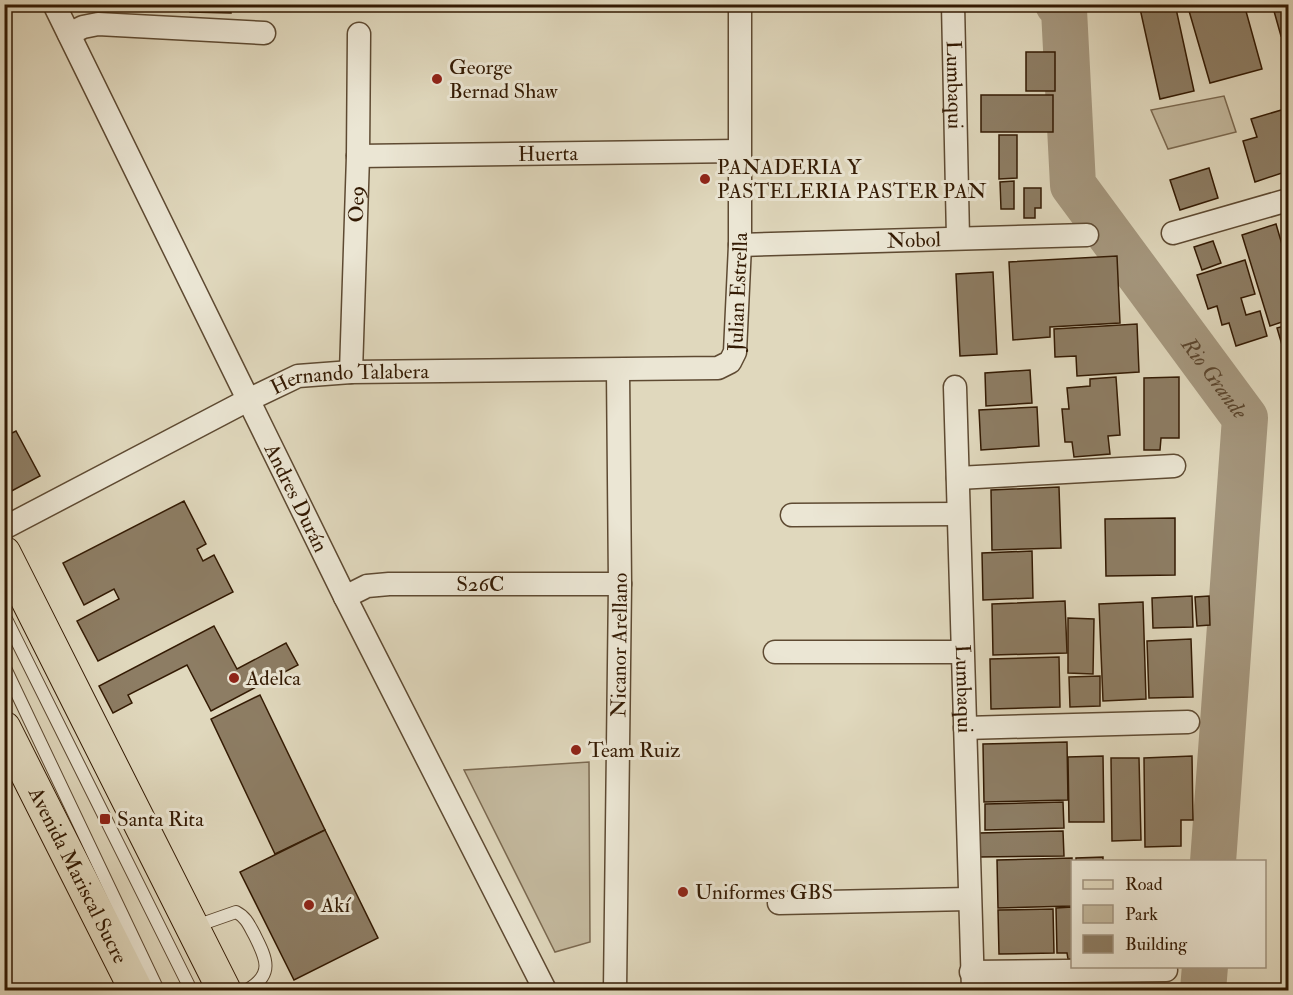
<svg xmlns="http://www.w3.org/2000/svg" width="1293" height="995" viewBox="0 0 1293 995" font-family="'IM FELL Double Pica',serif">
	<style>
		.green { fill: #c3b89d; stroke: #7b6950; stroke-width: 1.5 }
		.lines { fill: none; stroke-linecap: round; stroke-linejoin: round }
		.river { stroke: #a5977e; stroke-width: 46 }
		.building { fill: #8d7d64; stroke: #331a03; stroke-width: 1.5 }
		.lane-casing { stroke: #5e4a32; stroke-width: 14 }
		.street-casing { stroke: #5e4a32; stroke-width: 25 }
		.primary-casing { stroke: #331a03; stroke-width: 35 }
		.lane { stroke: #ebe6d4; stroke-width: 12 }
		.street { stroke: #ebe6d4; stroke-width: 22 }
		.primary { stroke: #e0d8bd; stroke-width: 33 }
		.poi-dot { fill: #8f2418; stroke: #ebe6d4; stroke-width: 2 }
		.labels { text-anchor: middle; stroke-width: 6; stroke-linejoin: round; paint-order: stroke }
		.poi-label { font-size: 21px; fill: #331a03; stroke: #ebe6d4; text-anchor: start }
		.street-label { font-size: 21px; fill: #331a03; stroke: #ebe6d4 }
		.water-label { font-size: 22px; font-style: italic; fill: #5b462e; stroke: #ebe6d4 }
	</style>
	<rect width="100%" height="100%" fill="#e0d8bd"/>
	<filter id="stains"><feTurbulence type="fractalNoise" baseFrequency=".00333" numOctaves="4"/><feColorMatrix values="0 0 0 0 .2 0 0 0 0 .09 0 0 0 0 .02 0 0 0 .5 -.17"/></filter>
	<radialGradient id="worn" r=".72"><stop offset=".6" stop-color="#630" stop-opacity="0"/><stop offset="1" stop-color="#630" stop-opacity=".3"/></radialGradient>
	<g class="green">
		<polygon points="1224,96 1236,132 1168,149 1151,110"/>
		<polygon points="589,762 590,942 555,952 464,770"/>
	</g>
	<g class="lines">
		<g class="river">
			<path id="s1" d="M1058 4 1064 10 1073 185 1245 418 1213 862"/>
			<polyline points="1203,990 1205,966"/>
		</g>
	</g>
	<g class="building">
		<polygon points="190,4 231,4 231,13 190,12"/>
		<polygon points="1139,4 1175,4 1194,91 1160,99"/>
		<polygon points="1187,4 1244,4 1262,69 1210,83"/>
		<polygon points="1272,4 1288,4 1288,34 1281,36"/>
		<rect x="1026" y="52" width="29" height="39"/>
		<rect x="981" y="95" width="72" height="37"/>
		<polygon points="1288,108 1288,171 1255,182 1243,141 1257,137 1251,119"/>
		<polygon points="999,135 1017,135 1017,178 999,179"/>
		<polygon points="1209,168 1218,198 1180,210 1170,180"/>
		<polygon points="1014,181 1014,209 1001,209 1000,182"/>
		<polygon points="1024,188 1041,188 1041,208 1035,208 1035,218 1024,218"/>
		<polygon points="1276,224 1288,265 1288,320 1270,326 1242,235"/>
		<polygon points="1213,241 1221,263 1202,270 1194,247"/>
		<polygon points="1117,256 1120,323 1050,327 1050,337 1013,340 1009,262"/>
		<polygon points="1245,260 1255,294 1241,298 1246,315 1260,311 1267,336 1236,346 1229,323 1222,325 1217,306 1208,309 1197,275"/>
		<polygon points="993,272 997,354 960,356 956,274"/>
		<polygon points="1137,324 1139,372 1077,376 1076,356 1055,357 1054,329"/>
		<polygon points="1288,325 1288,362 1287,362 1277,328"/>
		<polygon points="1030,370 1032,403 986,406 985,373"/>
		<polygon points="1116,377 1120,435 1108,436 1110,454 1074,457 1072,442 1065,442 1062,409 1069,409 1067,388 1090,386 1090,379"/>
		<polygon points="1179,377 1179,438 1161,438 1160,450 1144,450 1144,378"/>
		<polygon points="1037,407 1039,446 981,450 979,410"/>
		<polygon points="16,431 40,476 4,495 4,437"/>
		<polygon points="1059,487 1061,548 992,550 991,490"/>
		<polygon points="184,501 206,544 197,549 203,561 214,555 233,592 98,661 77,621 119,599 114,589 84,605 63,563"/>
		<polygon points="1175,518 1175,575 1106,576 1105,519"/>
		<polygon points="1032,551 1033,598 983,600 982,553"/>
		<polygon points="1192,596 1193,627 1153,628 1152,598"/>
		<polygon points="1209,596 1210,625 1197,626 1195,597"/>
		<polygon points="1065,601 1067,653 993,655 992,604"/>
		<polygon points="1143,602 1146,699 1103,701 1099,604"/>
		<polygon points="1068,618 1094,619 1093,674 1068,673"/>
		<polygon points="214,626 237,669 286,643 298,665 211,711 187,665 128,695 132,703 113,713 99,686"/>
		<polygon points="1191,639 1193,697 1149,698 1147,641"/>
		<polygon points="1059,657 1060,707 991,709 990,659"/>
		<polygon points="1100,676 1100,706 1070,707 1069,677"/>
		<polygon points="260,695 325,830 275,854 211,719"/>
		<polygon points="1067,742 1068,800 984,802 983,744"/>
		<polygon points="1103,756 1104,822 1069,822 1068,757"/>
		<polygon points="1192,756 1193,820 1181,820 1181,846 1145,847 1144,758"/>
		<polygon points="1111,758 1139,758 1141,840 1112,841"/>
		<polygon points="1063,802 1064,828 985,830 985,804"/>
		<polygon points="325,830 378,938 294,980 240,872"/>
		<polygon points="1063,831 1064,856 979,857 979,833"/>
		<polygon points="1103,857 1103,862 1076,862 1076,858"/>
		<polygon points="1072,858 1072,906 998,908 997,860"/>
		<polygon points="1072,907 1072,959 1068,959 1067,953 1057,953 1056,908"/>
		<polygon points="1053,909 1054,953 999,954 998,910"/>
		<polygon points="1121,988 1121,990 1058,990 1058,989"/>
	</g>
	<g class="lines">
		<defs>
			<g id="lane">
				<polyline points="4,615 191,990"/>
				<polyline points="4,666 158,990"/>
				<path d="M193 927 236 912C246 917 249 925 254 934 266 958 275 974 247 990"/>
			</g>
			<g id="street">
				<path id="s2" d="M54 4 345 597 545 990"/>
				<path id="s3" d="M953 4 958 238"/>
				<polyline points="69,34 83,27 98,24 264,33"/>
				<path id="s4" d="M358 156 739 151"/>
				<polyline points="1173,233 1288,200"/>
				<path id="s5" d="M740 245 1087 235"/>
				<path id="s6" d="M351 372 358 156 359 34"/>
				<path id="s7" d="M955 387 973 990"/>
				<polyline points="958,478 1174,466"/>
				<polyline points="792,515 958,514"/>
				<path id="s8" d="M4 528 248 400 298 376 351 372 718 368 730 362 735 352 740 245V4"/>
				<path id="s9" d="M345 597 367 586 389 584H620"/>
				<polyline points="775,652 962,652"/>
				<polyline points="965,728 1188,722"/>
				<polyline points="779,903 969,899"/>
				<polyline points="971,972 1166,970"/>
				<path id="s10" d="M615 990 620 584 618 371"/>
			</g>
			<g id="primary">
				<polyline points="4,553 224,990"/>
				<path id="s11" d="M4 728 136 990"/>
			</g>
		</defs>
		<use href="#lane" class="lane-casing"/>
		<use href="#street" class="street-casing"/>
		<use href="#primary" class="primary-casing"/>
		<use href="#lane" class="lane"/>
		<use href="#street" class="street"/>
		<use href="#primary" class="primary"/>
	</g>
	<g class="poi-dot">
		<circle cx="437" cy="79" r="6"/>
		<circle cx="705" cy="179" r="6"/>
		<circle cx="234" cy="678" r="6"/>
		<circle cx="576" cy="750" r="6"/>
		<rect x="99" y="813" width="12" height="12" rx="3"/>
		<circle cx="683" cy="892" r="6"/>
		<circle cx="309" cy="905" r="6"/>
	</g>
	<g class="labels">
		<g class="poi-label">
			<text x="449" y="74">George<tspan x="449" dy="24">Bernad Shaw</tspan></text>
			<text x="717" y="174">PANADERIA Y<tspan x="717" dy="24">PASTELERIA PASTER PAN</tspan></text>
			<text x="246" y="685">Adelca</text>
			<text x="588" y="757">Team Ruiz</text>
			<text x="117" y="826">Santa Rita</text>
			<text x="695" y="899">Uniformes GBS</text>
			<text x="321" y="912">Akí</text>
		</g>
		<g class="street-label">
			<text dy="7" stroke="none"><textPath href="#s3" startOffset="81">Lumbaqui</textPath></text>
			<text dy="7" stroke="none"><textPath href="#s4" startOffset="190">Huerta</textPath></text>
			<text dy="7" stroke="none"><textPath href="#s6" startOffset="168">Oe9</textPath></text>
			<text dy="7" stroke="none"><textPath href="#s5" startOffset="174">Nobol</textPath></text>
			<text dy="7" stroke="none"><textPath href="#s8" startOffset="836">Julian Estrella</textPath></text>
			<text dy="7" stroke="none"><textPath href="#s8" startOffset="382">Hernando Talabera</textPath></text>
			<text dy="7" stroke="none"><textPath href="#s2" startOffset="550">Andres Durán</textPath></text>
			<text dy="7" stroke="none"><textPath href="#s9" startOffset="138">S26C</textPath></text>
			<text dy="7" stroke="none"><textPath href="#s10" startOffset="345">Nicanor Arellano</textPath></text>
			<text dy="7" stroke="none"><textPath href="#s7" startOffset="302">Lumbaqui</textPath></text>
			<text dy="7" stroke="none"><textPath href="#s11" startOffset="165">Avenida Mariscal Sucre</textPath></text>
		</g>
		<g class="water-label">
			<text dy="8" stroke="none"><textPath href="#s1" startOffset="423">Rio Grande</textPath></text>
		</g>
	</g>
	<rect width="1293" height="995" fill="none" stroke="#e0d8bd" stroke-width="24"/>
	<rect x="6" y="6" width="1281" height="983" fill="none" stroke="#331a03" stroke-width="3"/>
	<rect x="12" y="12" width="1269" height="971" fill="none" stroke="#331a03" stroke-width="1.5"/>
	<rect x="1071" y="860" width="195" height="108" fill="#ebe6d4" stroke="#a19480" stroke-width="1.5"/>
	<rect x="1083" y="880" width="30" height="9" fill="#e0d8bd" stroke="#a19480" stroke-width="1.5"/>
	<text x="1125" y="890" font-size="18" fill="#331a03">Road</text>
	<rect x="1083" y="905" width="30" height="18" fill="#c3b89d" stroke="#a19480" stroke-width="1.5"/>
	<text x="1125" y="920" font-size="18" fill="#331a03">Park</text>
	<rect x="1083" y="935" width="30" height="18" fill="#8d7d64" stroke="#a19480" stroke-width="1.5"/>
	<text x="1125" y="950" font-size="18" fill="#331a03">Building</text>
	<rect width="100%" height="100%" filter="url(#stains)"/>
	<rect width="100%" height="100%" fill="url(#worn)"/>
</svg>
